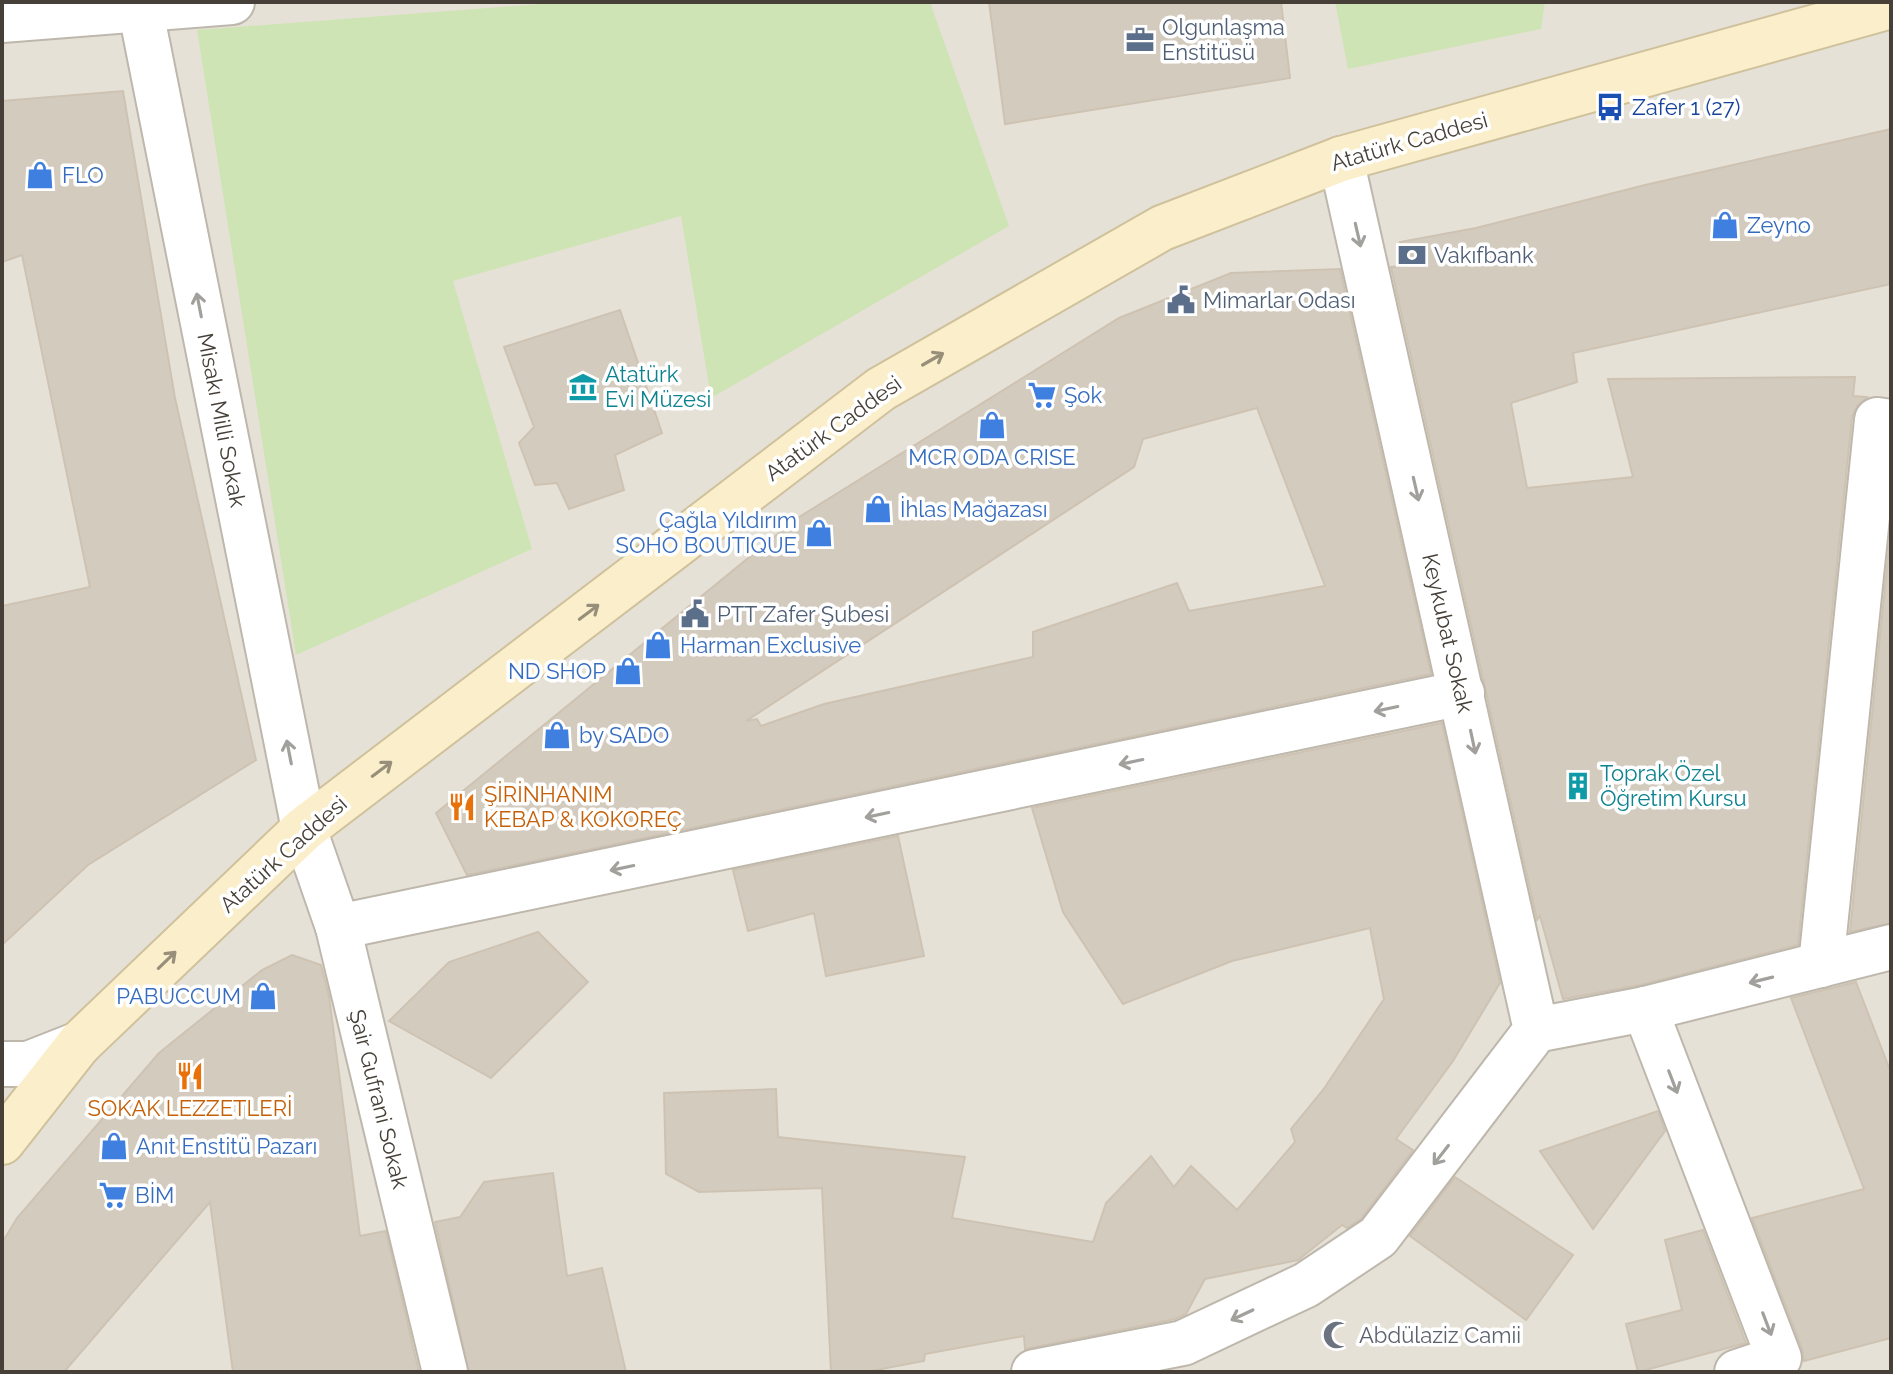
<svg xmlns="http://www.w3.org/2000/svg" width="1893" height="1374" viewBox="0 0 1893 1374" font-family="Raleway,sans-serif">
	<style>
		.residential { fill: #e6e1d7 }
		.green { fill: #cfe4b4 }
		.building { fill: #d4cbbf; stroke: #cec3b2; stroke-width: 2; fill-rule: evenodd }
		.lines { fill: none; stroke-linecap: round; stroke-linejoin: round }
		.pedestrian-casing { stroke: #beb7ac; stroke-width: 48 }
		.minor-casing { stroke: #beb7ac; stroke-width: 48 }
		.secondary-casing { stroke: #cfc19b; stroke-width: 48 }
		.pedestrian { stroke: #fff; stroke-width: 44 }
		.minor { stroke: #fff; stroke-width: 44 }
		.secondary { stroke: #fbefcb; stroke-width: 44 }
		.oneway { stroke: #a2a09c }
		.oneway2 { stroke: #978f7a }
		.labels { text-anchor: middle; stroke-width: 7; stroke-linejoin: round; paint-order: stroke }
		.service-label { font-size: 22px; fill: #4e5e75; stroke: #fff; text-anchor: start }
		.transit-label { font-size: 22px; fill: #164399; stroke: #fff; text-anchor: start }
		.street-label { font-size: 22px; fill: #464038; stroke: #fff }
		.shop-label { font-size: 22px; fill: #366cbe; stroke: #fff; text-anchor: start }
		.culture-label { font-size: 22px; fill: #0d838f; stroke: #fff; text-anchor: start }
		.food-label { font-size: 22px; fill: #c56008; stroke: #fff; text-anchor: start }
		.worship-label { font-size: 22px; fill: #5b616d; stroke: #fff; text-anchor: start }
	</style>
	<rect width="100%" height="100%" fill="#f3f0e9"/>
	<rect class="residential" x="2" y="2" width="1889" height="1370"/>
	<g class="green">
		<polygon points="567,2 930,2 1009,226 711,398 681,216 453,281 532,549 296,655 197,30"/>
		<polygon points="1335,2 1545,2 1541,29 1348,69"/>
	</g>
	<g class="building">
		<polygon points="989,2 1281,2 1290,78 1005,124"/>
		<polygon points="123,91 175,398 256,760 88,865 2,945 2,606 90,587 22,255 2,262 2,101"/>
		<polygon points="1891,129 1891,284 1573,353 1577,382 1511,403 1527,488 1633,477 1608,379 1855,377 1853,396 1867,397 1857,406 1852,417 1798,945 1640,985 1563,999 1540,916 1537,920 1391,267 1405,266 1400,242 1476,228 1645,185"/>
		<path d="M1340 269 1431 674 467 875 436 813 796 519 1119 318 1231 273ZM1257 408 1325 586 1189 611 1177 583 1033 632V657L824 704 761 726 757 719 746 721 1134 467 1143 439Z"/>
		<polygon points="620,310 662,433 615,455 624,490 569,509 557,483 535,485 519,443 534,427 504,347"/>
		<polygon points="1891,528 1891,923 1850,932"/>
		<polygon points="1442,723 1500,983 1453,1061 1396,1139 1413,1150 1361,1219 1347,1228 1342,1225 1298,1260 1205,1279 1186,1314 1175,1319 1025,1349 1024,1336 925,1354 924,1361 866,1372 831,1372 822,1188 699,1192 666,1174 664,1093 776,1089 778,1137 965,1157 952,1218 1093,1242 1106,1203 1151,1156 1174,1187 1191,1166 1237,1210 1295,1142 1291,1129 1323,1090 1384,999 1370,928 1232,961 1123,1004 1063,912 1032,808"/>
		<polygon points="898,836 924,956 826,976 814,913 748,931 733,870"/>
		<polygon points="538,932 588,982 491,1078 389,1021 449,962"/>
		<polygon points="292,955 321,965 329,996 360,1236 386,1231 419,1372 233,1372 210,1202 64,1372 2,1372 2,1243 17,1218 159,1053 262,970"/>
		<polygon points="1856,982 1891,1073 1891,1338 1804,1361 1802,1349 1752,1218 1864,1189 1791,998"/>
		<polygon points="1658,1111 1665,1131 1593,1229 1540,1151"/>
		<polygon points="553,1173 567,1276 602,1268 626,1372 469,1372 435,1222 460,1217 484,1182"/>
		<polygon points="1455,1177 1573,1255 1526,1320 1410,1236"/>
		<polygon points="1703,1230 1746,1343 1638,1372 1626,1324 1682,1310 1665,1240"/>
	</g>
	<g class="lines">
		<defs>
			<polyline id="pedestrian" points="2,20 232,2"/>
			<g id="minor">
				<polyline points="139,2 304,829 338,927 445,1372"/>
				<polyline points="338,927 1462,693"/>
				<polyline points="1821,965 1877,420 1891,422"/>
				<polyline points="1645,1009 1779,1358 1737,1372"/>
				<polyline points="1536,1030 1645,1009 1891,947"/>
				<polyline points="2,1064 28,1064 79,1044"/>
				<polyline points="1034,1372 1183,1343 1306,1285 1378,1237 1536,1030 1341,159"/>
			</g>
			<polyline id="secondary" points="2,1142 79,1044 304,829 881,389 1162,228 1341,159 1891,6"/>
		</defs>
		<use href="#pedestrian" class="pedestrian-casing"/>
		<use href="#minor" class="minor-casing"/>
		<use href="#secondary" class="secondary-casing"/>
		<use href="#pedestrian" class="pedestrian"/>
		<use href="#minor" class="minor"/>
		<use href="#secondary" class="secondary"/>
	</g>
	<defs><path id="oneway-shaft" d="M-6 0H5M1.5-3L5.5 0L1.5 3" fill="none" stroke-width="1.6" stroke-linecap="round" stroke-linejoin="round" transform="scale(2)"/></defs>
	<g class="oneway">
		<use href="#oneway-shaft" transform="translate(1358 235) rotate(77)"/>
		<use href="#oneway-shaft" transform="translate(199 305) rotate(-101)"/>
		<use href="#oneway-shaft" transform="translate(1416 489) rotate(77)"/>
		<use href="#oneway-shaft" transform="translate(1386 709) rotate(168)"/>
		<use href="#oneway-shaft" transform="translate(1473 742) rotate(78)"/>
		<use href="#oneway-shaft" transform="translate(289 752) rotate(-101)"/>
		<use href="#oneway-shaft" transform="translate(1131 762) rotate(168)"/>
		<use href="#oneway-shaft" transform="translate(877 815) rotate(168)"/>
		<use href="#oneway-shaft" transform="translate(622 868) rotate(168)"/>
		<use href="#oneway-shaft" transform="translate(1761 980) rotate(166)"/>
		<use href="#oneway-shaft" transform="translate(1673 1082) rotate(69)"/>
		<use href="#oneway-shaft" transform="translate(1441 1155) rotate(128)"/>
		<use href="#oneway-shaft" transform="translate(1242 1315) rotate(155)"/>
		<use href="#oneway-shaft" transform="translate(1767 1324) rotate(69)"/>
	</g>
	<g class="oneway2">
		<use href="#oneway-shaft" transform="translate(933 359) rotate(-30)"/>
		<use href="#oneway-shaft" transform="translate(589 612) rotate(-37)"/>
		<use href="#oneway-shaft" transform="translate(382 769) rotate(-37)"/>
		<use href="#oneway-shaft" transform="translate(167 960) rotate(-44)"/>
	</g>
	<defs>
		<symbol id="office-bare" viewBox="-9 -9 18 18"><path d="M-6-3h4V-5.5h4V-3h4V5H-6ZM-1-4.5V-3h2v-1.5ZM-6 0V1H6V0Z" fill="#5c6f8a" stroke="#fff" stroke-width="2.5" paint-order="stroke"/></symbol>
		<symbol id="bus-bare" viewBox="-9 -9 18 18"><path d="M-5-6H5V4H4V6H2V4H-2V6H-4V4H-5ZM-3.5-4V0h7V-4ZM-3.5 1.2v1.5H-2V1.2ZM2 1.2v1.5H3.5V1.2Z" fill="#1a4fb4" stroke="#fff" stroke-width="2.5" paint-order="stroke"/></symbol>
		<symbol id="shop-bare" viewBox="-9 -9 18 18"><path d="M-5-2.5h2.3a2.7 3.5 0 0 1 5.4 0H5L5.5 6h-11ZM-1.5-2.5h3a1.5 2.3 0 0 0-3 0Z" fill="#3f7fe0" stroke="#fff" stroke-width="2.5" paint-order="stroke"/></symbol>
		<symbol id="bank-bare" viewBox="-9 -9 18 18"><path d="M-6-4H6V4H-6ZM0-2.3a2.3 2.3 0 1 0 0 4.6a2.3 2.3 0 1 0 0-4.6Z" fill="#5c6f8a" stroke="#fff" stroke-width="2.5" paint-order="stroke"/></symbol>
		<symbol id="civic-bare" viewBox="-9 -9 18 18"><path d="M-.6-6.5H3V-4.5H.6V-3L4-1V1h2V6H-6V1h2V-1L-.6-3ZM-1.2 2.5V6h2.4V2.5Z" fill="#5c6f8a" stroke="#fff" stroke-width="2.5" paint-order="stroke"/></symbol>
		<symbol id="museum-bare" viewBox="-9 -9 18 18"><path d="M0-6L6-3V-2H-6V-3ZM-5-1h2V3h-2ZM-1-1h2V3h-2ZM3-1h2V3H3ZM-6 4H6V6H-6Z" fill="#0f9aa8" stroke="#fff" stroke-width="2.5" paint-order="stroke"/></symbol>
		<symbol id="supermarket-bare" viewBox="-9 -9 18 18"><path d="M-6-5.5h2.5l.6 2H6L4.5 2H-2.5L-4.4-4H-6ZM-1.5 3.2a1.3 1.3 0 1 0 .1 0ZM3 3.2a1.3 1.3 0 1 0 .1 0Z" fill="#3f7fe0" stroke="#fff" stroke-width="2.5" paint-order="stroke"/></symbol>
		<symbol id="building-bare" viewBox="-9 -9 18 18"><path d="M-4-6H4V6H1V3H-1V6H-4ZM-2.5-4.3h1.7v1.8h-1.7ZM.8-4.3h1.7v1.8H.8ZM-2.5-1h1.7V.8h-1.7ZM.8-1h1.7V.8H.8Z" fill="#0f9aa8" stroke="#fff" stroke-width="2.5" paint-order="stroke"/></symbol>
		<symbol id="restaurant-bare" viewBox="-9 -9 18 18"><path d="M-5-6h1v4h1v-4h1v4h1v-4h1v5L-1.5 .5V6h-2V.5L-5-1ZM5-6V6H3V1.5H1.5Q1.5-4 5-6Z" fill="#e8710a" stroke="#fff" stroke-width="2.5" paint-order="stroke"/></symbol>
		<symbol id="mosque-bare" viewBox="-9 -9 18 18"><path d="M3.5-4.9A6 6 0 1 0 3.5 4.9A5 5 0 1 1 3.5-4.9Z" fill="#6b7280" stroke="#fff" stroke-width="2.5" paint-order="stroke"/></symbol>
	</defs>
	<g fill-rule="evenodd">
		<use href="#office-bare" x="1120" y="20" width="40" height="40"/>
		<use href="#bus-bare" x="1590" y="87" width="40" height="40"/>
		<use href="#shop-bare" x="20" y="155" width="40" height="40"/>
		<use href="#shop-bare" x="1705" y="205" width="40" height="40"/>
		<use href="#bank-bare" x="1392" y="235" width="40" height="40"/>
		<use href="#civic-bare" x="1161" y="280" width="40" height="40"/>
		<use href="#museum-bare" x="563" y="367" width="40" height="40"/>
		<use href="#supermarket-bare" x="1022" y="375" width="40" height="40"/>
		<use href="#shop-bare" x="972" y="405" width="40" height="40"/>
		<use href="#shop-bare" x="858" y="489" width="40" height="40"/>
		<use href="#shop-bare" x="799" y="513" width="40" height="40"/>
		<use href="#civic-bare" x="675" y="594" width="40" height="40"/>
		<use href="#shop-bare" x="638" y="625" width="40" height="40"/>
		<use href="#shop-bare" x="608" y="651" width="40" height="40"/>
		<use href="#shop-bare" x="537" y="715" width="40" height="40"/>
		<use href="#building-bare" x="1558" y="766" width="40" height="40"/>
		<use href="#restaurant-bare" x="442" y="787" width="40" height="40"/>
		<use href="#shop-bare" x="243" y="976" width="40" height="40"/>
		<use href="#restaurant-bare" x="170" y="1056" width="40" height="40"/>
		<use href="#shop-bare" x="94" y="1126" width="40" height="40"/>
		<use href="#supermarket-bare" x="93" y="1175" width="40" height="40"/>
		<use href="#mosque-bare" x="1317" y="1315" width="40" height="40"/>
	</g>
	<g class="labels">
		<g class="service-label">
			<text x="1162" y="35">Olgunlaşma<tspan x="1162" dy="25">Enstitüsü</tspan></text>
			<text x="1434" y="263">Vakıfbank</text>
			<text x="1203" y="308">Mimarlar Odası</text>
			<text x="717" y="622">PTT Zafer Şubesi</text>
		</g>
		<g class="transit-label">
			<text x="1632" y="115">Zafer 1 (27)</text>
		</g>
		<g class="street-label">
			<text transform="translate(1409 141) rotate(-16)" y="8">Atatürk Caddesi</text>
			<text transform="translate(222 420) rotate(79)" y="8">Misakı Milli Sokak</text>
			<text transform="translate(833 428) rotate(-36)" y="8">Atatürk Caddesi</text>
			<text transform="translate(1448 633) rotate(77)" y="8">Keykubat Sokak</text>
			<text transform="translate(283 854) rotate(-42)" y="8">Atatürk Caddesi</text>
			<text transform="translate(379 1099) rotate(76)" y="8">Şair Gufrani Sokak</text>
		</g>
		<g class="shop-label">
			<text x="62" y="183">FLO</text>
			<text x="1747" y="233">Zeyno</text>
			<text x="1064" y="403">Şok</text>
			<text x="992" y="465" text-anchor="middle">MCR ODA CRISE</text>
			<text x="900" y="517">İhlas Mağazası</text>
			<text x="797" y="528" text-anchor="end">Çağla Yıldırım<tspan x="797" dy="25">SOHO BOUTIQUE</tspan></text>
			<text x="680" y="653">Harman Exclusive</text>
			<text x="606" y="679" text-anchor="end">ND SHOP</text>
			<text x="579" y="743">by SADO</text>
			<text x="241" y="1004" text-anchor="end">PABUCCUM</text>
			<text x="136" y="1154">Anıt Enstitü Pazarı</text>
			<text x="135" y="1203">BİM</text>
		</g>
		<g class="culture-label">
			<text x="605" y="382">Atatürk<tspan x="605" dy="25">Evi Müzesi</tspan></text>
			<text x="1600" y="781">Toprak Özel<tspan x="1600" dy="25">Öğretim Kursu</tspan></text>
		</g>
		<g class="food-label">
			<text x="484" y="802">ŞİRİNHANIM<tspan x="484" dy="25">KEBAP &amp; KOKOREÇ</tspan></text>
			<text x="190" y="1116" text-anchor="middle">SOKAK LEZZETLERİ</text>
		</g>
		<g class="worship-label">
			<text x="1359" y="1343">Abdülaziz Camii</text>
		</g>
	</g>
	<rect width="1893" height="1374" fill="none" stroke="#464038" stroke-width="8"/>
</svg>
